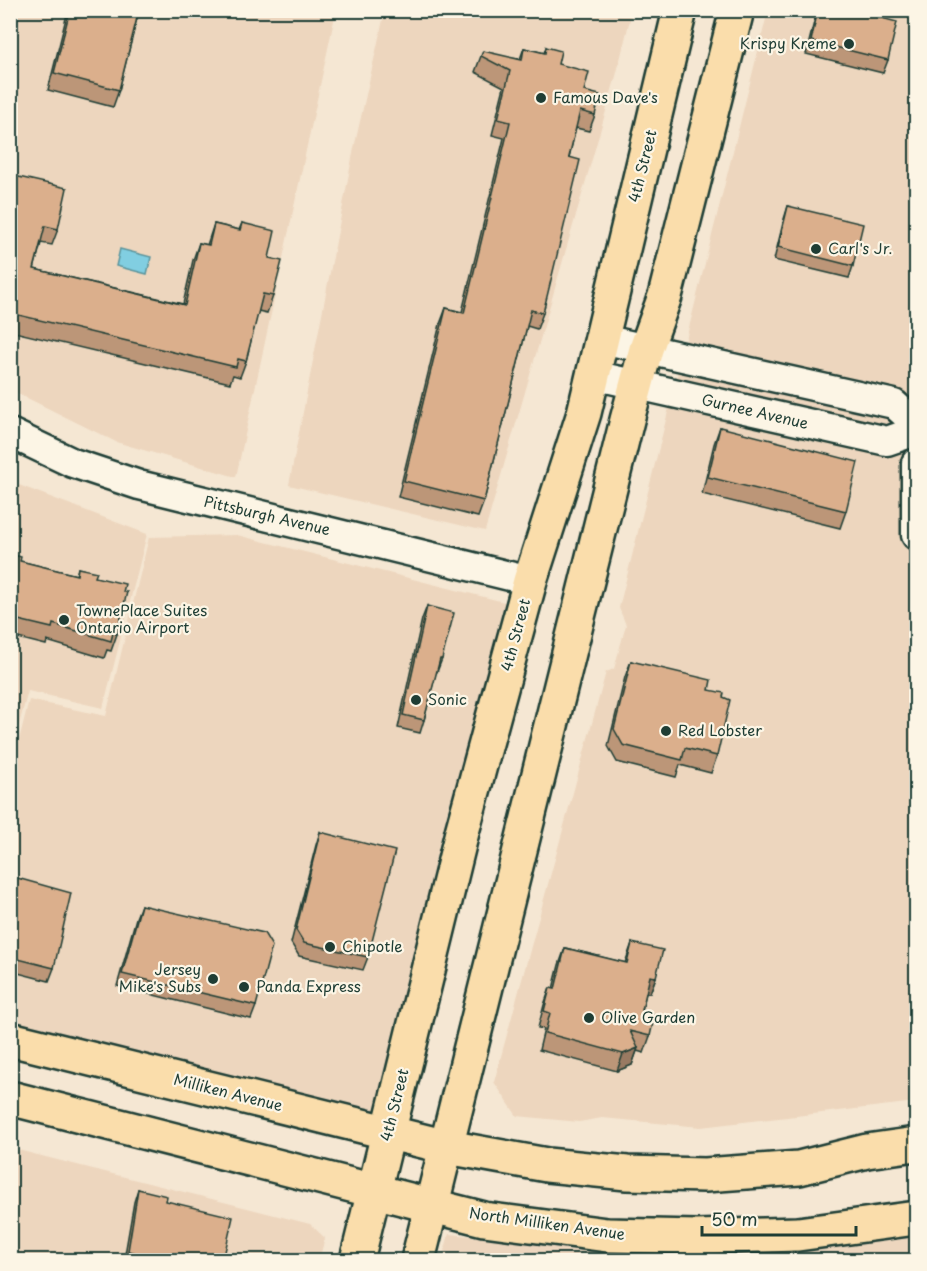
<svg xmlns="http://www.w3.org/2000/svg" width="927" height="1271" viewBox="0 0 927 1271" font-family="'Playpen Sans',sans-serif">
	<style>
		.built { fill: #edd6be }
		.water { fill: #81cee1; stroke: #5a949c; stroke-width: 1.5 }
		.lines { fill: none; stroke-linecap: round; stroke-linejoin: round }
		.minor-casing { stroke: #1f3d34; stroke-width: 33 }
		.major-casing { stroke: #1f3d34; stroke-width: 38 }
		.minor { stroke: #fcf5e5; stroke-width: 28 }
		.major { stroke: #faddab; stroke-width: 33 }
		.wall { fill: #bc9678; stroke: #1f3d34; stroke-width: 1.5 }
		.shaded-wall { fill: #997a62; stroke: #1f3d34; stroke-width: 1.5 }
		.building { fill: #dbaf8c; stroke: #1f3d34; stroke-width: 1.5 }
		.poi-dot { fill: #1f3d34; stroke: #fcf5e5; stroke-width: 2 }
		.labels { text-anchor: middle; stroke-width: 4.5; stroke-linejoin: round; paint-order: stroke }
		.poi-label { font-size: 15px; fill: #1f3d34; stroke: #fcf5e5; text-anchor: start }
		.street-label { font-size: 15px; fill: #1f3d34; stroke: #fcf5e5 }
	</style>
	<rect width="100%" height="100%" fill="#f5e7d3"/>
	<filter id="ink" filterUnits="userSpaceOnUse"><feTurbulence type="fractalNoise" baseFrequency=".0167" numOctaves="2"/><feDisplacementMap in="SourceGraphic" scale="12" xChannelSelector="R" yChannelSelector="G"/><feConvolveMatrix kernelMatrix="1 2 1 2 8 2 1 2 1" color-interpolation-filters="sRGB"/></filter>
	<g filter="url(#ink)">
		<g class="built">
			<polygon points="10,11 336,11 236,477 116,442 11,390"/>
			<polygon points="385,11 632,11 616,76 485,531 289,485 354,148"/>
			<polygon points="768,11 916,11 916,1102 701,1127 602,1118 579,1122 517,1116 494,1082 606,672 614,669 626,625 619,608"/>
			<polygon points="11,482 147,534 103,708 28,691 11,754"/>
			<polygon points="237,535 512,604 376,1113 11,1026 11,759 14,760 29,700 106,716 149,537"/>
			<polygon points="10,1148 310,1224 325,1238 319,1260 11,1260"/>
			<polygon points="449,1234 631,1251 795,1252 916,1237 916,1260 442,1260"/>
		</g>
		<polygon class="water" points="120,249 151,257 147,274 116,266"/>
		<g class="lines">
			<defs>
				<g id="minor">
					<polyline points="602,339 894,404 916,424"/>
					<polyline points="593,375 887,441 916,431"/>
					<polyline points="10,433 73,463 139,485 530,581"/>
					<polyline points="916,463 916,535"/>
				</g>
				<g id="major">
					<polyline points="10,1039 447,1147 547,1165 627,1173 705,1175 799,1168 867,1151 916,1144"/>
					<polyline points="10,1098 484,1219 607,1235 697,1237 798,1234 916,1218"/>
					<polyline points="357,1260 462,832 530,581 584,413 680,10"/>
					<polyline points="418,1260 627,420 646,349 665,296 737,10"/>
				</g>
			</defs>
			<use href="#minor" class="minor-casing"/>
			<use href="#major" class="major-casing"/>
			<use href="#minor" class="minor"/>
			<use href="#major" class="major"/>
		</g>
		<g class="wall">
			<polygon points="68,10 139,10 119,90 113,107 48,90"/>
			<polygon points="165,10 186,10 185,15"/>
			<polygon points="817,10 851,10 888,60 883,73 806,54"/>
			<polygon points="546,47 558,64 584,91 595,115 589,131 576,128 569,157 543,313 537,329 527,326 484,501 478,517 398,497 440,324 446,308 462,312 504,138 492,135 504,87 475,72 481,56 520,59 524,48 544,53"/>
			<polygon points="10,175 58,229 52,245 41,243 34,269 183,304 193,260 199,243 207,245 214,224 239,230 242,223 269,258 273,296 267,313 258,311 246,361 240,377 233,375 230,383 10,331"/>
			<polygon points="788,206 853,266 849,278 774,260 784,219"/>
			<polygon points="720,427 846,511 840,528 702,494 714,444"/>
			<polygon points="10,554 20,561 76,575 78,568 123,592 117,634 111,651 107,650 104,658 47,641 46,645 10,636"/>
			<polygon points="427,606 442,659 437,672 436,672 424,720 420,733 398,728 422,619"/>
			<polygon points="631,661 709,690 723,697 717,756 711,773 680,765 676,777 617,762 608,746 625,677"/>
			<polygon points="320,832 368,957 363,970 299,956 291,943 316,845"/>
			<polygon points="10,876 54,968 49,981 10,971"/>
			<polygon points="141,905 256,1006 251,1019 117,986 136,918"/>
			<polygon points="632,943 656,977 650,993 646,993 642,1010 650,1036 644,1053 637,1051 632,1065 617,1071 539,1050 544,1029 538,1028 544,1005 550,988 553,989 559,965 565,948 625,963"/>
			<polygon points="916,1040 916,1053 913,1053"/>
			<polygon points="138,1189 166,1201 224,1256 224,1260 124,1260 134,1202"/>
		</g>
		<g class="shaded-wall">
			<polygon points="650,976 656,977 650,993 644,993"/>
			<polygon points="638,1048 632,1065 617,1071 623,1054"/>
		</g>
		<g class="building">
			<polygon points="70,10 139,10 119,90 54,73"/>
			<polygon points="818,10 851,10 897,22 888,60 811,41"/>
			<polygon points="546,47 561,51 558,64 589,72 584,91 600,95 595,115 580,111 569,157 580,160 543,313 531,310 484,501 404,481 446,308 464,313 510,122 498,119 510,71 481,56 483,51 522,60 524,48 545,53"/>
			<polygon points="10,175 67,188 58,229 45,226 34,269 185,305 199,243 209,245 214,224 240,230 242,223 275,231 269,258 282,261 273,296 263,294 246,361 238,359 236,367 10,313"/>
			<polygon points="788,206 863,224 853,266 778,247"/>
			<polygon points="720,427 858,462 846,511 708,477"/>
			<polygon points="10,554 21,557 20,561 77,575 78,568 97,572 95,577 125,584 123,592 127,592 117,634 113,633 111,641 53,624 52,628 10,618"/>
			<polygon points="427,606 454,613 442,659 440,659 424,720 403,715"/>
			<polygon points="631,661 711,680 709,690 724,693 723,697 730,700 717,756 685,748 682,760 623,745 614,729"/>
			<polygon points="320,832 395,851 368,957 304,943 296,930"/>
			<polygon points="10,876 71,893 54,968 10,957"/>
			<polygon points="141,905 264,933 272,946 256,1006 122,974"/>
			<polygon points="632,943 663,950 656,977 650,976 642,1010 655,1014 650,1036 630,1031 638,1048 623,1054 545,1033 550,1013 544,1011 550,988 555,989 565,948 627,963"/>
			<polygon points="138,1189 167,1196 166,1201 233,1217 224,1256 224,1260 167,1260 128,1251"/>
		</g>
	</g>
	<g class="poi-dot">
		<circle cx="849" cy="44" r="6"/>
		<circle cx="541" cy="98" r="6"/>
		<circle cx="816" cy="249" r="6"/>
		<circle cx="64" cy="620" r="6"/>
		<circle cx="416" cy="700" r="6"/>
		<circle cx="666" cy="731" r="6"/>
		<circle cx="330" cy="947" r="6"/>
		<circle cx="213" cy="979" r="6"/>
		<circle cx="244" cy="987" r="6"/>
		<circle cx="589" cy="1018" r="6"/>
	</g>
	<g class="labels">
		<g class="poi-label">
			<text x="837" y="49" text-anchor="end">Krispy Kreme</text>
			<text x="553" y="103">Famous Dave's</text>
			<text x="828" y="254">Carl's Jr.</text>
			<text x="76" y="616">TownePlace Suites<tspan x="76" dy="17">Ontario Airport</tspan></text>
			<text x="428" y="705">Sonic</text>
			<text x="678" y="736">Red Lobster</text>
			<text x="342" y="952">Chipotle</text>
			<text x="201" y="975" text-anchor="end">Jersey<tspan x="201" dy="17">Mike's Subs</tspan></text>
			<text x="256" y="992">Panda Express</text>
			<text x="601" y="1023">Olive Garden</text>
		</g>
		<g class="street-label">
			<text transform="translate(643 166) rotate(-76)" y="5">4th Street</text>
			<text transform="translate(755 412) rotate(13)" y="5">Gurnee Avenue</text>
			<text transform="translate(267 516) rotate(13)" y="5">Pittsburgh Avenue</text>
			<text transform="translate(516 635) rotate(-75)" y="5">4th Street</text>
			<text transform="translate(228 1093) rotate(14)" y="5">Milliken Avenue</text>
			<text transform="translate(395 1105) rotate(-76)" y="5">4th Street</text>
			<text transform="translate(547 1224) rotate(8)" y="5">North Milliken Avenue</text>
		</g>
	</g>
	<rect width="927" height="1271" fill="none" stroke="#fcf5e5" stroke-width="36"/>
	<rect x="18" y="18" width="891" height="1235" fill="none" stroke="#1f3d34" stroke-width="2" filter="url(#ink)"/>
	<path d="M702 1226v9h154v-9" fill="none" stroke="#1f3d34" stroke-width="3"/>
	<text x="711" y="1226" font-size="18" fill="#1f3d34" stroke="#fcf5e5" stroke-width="4.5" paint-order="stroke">50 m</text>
</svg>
